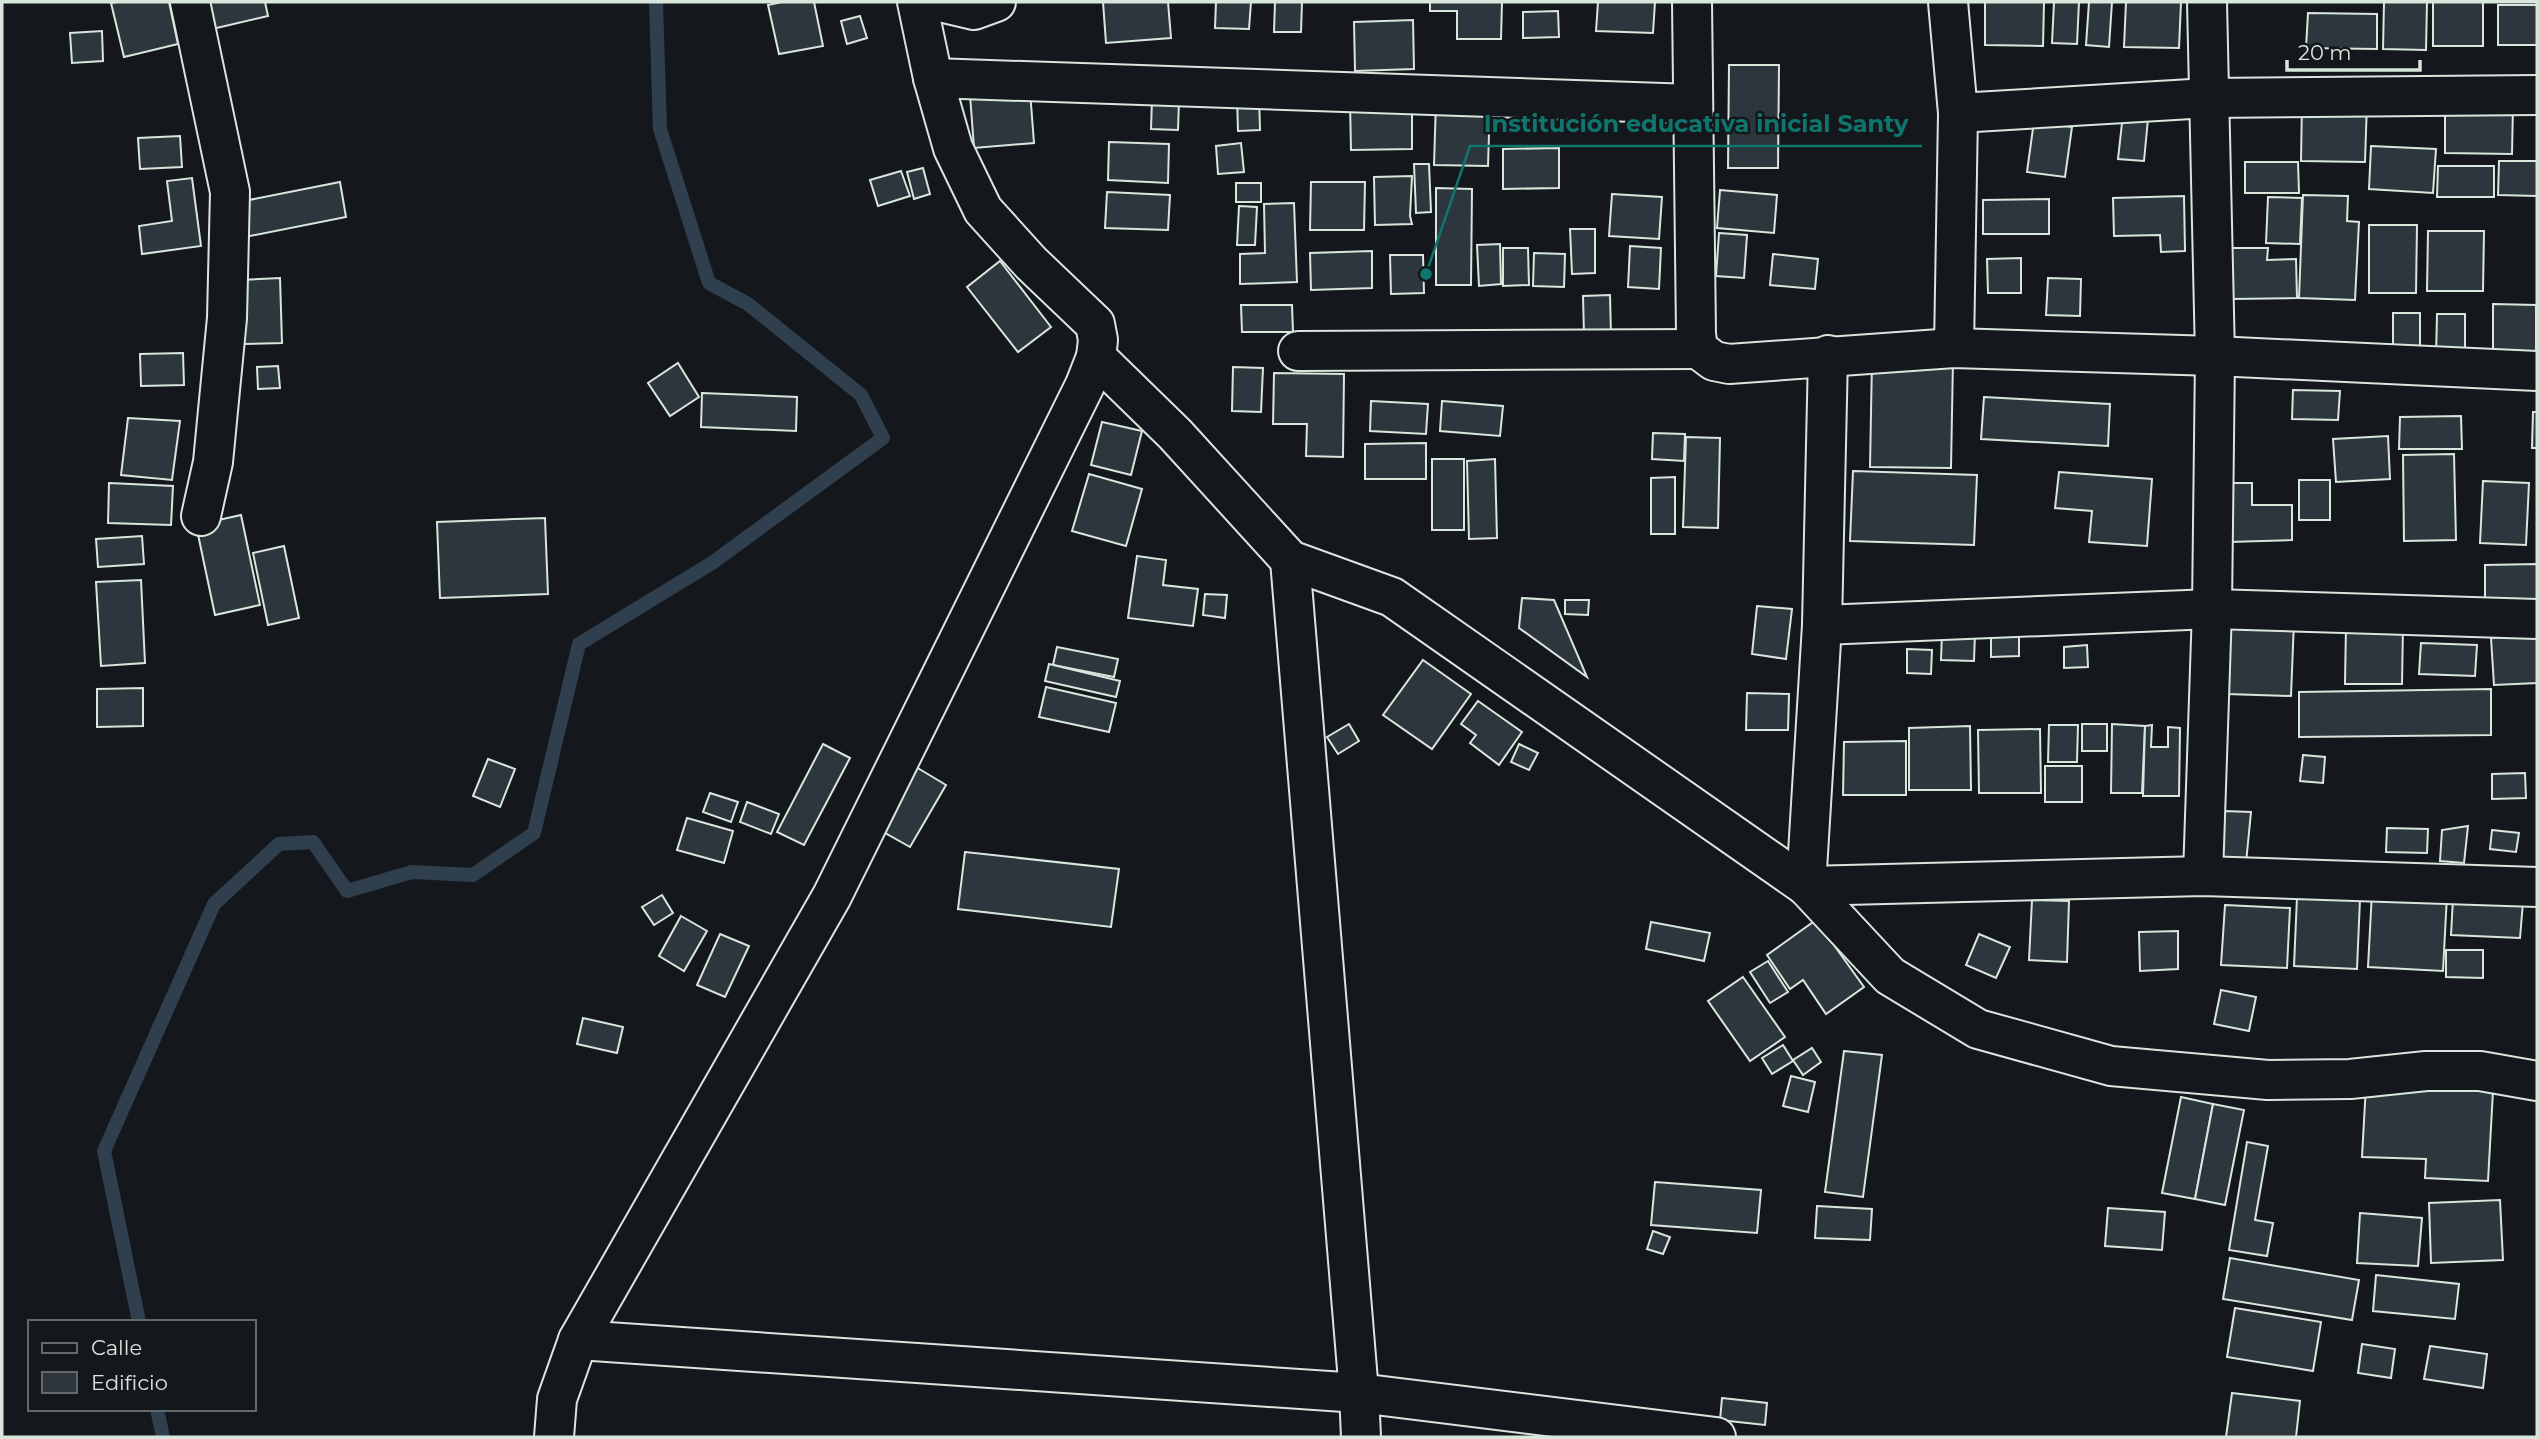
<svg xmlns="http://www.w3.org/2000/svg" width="2539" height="1439" viewBox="0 0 2539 1439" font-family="Montserrat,sans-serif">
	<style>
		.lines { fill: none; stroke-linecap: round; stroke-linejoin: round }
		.stream { stroke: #2f3f4d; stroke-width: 14 }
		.building { fill: #2c363c; stroke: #d8e6dc; stroke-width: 2 }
		.minor-casing { stroke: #d8e6dc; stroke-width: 42 }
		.minor { stroke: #14181c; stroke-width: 38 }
		.leader { fill: none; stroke: #0f766e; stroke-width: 2.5 }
		.callout-dot { fill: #0f766e; stroke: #14181c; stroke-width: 2.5 }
		.callout-label { font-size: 24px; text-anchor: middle; font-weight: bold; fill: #0f766e; stroke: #14181c; stroke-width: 5; stroke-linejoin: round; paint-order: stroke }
	</style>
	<rect width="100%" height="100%" fill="#14181c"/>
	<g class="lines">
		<g class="stream">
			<polyline points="139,1322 104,1151 214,904 279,844 313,842 347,891 412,872 473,875 534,833 579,644 712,563 883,438 861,395 748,304 709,283 660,129 656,2"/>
			<polyline points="157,1409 163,1437"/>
		</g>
	</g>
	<g class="building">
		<polygon points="117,2 169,2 178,44 124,57 111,3"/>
		<polygon points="202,2 265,2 268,16 208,30"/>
		<polygon points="782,2 814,2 823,46 779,54 768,5"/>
		<polygon points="1103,2 1168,2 1171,38 1106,43"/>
		<polygon points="1216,2 1251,2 1249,29 1215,28"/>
		<polygon points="1275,2 1302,2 1301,32 1274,32"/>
		<polygon points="1430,2 1502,2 1501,39 1457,39 1457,11 1430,11"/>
		<polygon points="1598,2 1655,2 1653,33 1596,31"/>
		<polygon points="1985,2 2044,2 2043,46 1985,45"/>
		<polygon points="2054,2 2079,2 2077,44 2052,43"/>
		<polygon points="2089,2 2112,2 2109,47 2086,45"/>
		<polygon points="2126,2 2181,2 2179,48 2124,47"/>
		<polygon points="2384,2 2427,2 2426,50 2383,49"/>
		<rect x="2433" y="2" width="50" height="44"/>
		<rect x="2498" y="5" width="39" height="40"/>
		<polygon points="1558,11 1559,37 1523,38 1523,12"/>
		<polygon points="2308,13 2377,14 2377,49 2306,48"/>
		<polygon points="860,16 867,38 847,44 841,21"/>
		<polygon points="1413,20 1414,69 1355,71 1354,22"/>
		<polygon points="102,31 103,61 72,63 70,33"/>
		<polygon points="1729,65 1779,65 1778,168 1728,168"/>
		<polygon points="1030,91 1034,143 974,148 970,95"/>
		<polygon points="1259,96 1260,130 1238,131 1237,97"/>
		<polygon points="1152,99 1179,100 1178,130 1151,129"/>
		<polygon points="1412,100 1412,149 1351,150 1350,101"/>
		<polygon points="1436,101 1490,102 1488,166 1434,165"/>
		<polygon points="2302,101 2367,102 2365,162 2301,161"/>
		<polygon points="2124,105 2149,108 2144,161 2118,159"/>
		<polygon points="2445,105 2513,106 2512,154 2445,153"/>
		<polygon points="2034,121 2072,127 2065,177 2027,172"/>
		<polygon points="180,136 182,167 140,169 138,138"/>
		<polygon points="1109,142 1169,144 1168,183 1108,180"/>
		<polygon points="1241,143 1244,172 1218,174 1216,146"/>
		<polygon points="2371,146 2436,149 2433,193 2369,189"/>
		<polygon points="1559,148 1559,188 1503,189 1503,149"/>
		<polygon points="2499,161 2537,161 2537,196 2498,195"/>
		<polygon points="2245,162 2298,162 2299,193 2245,193"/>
		<polygon points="1414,164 1429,164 1431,212 1416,213"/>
		<polygon points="2438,166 2494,166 2494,197 2437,197"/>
		<polygon points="923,168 930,194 914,199 907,172"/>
		<polygon points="901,171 910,196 878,206 870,180"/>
		<polygon points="1412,176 1410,216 1412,224 1375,225 1374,177"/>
		<polygon points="192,178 201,246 142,254 139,226 172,221 167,181"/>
		<polygon points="340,182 346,217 245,237 239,202"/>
		<polygon points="1311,182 1365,182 1364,230 1310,230"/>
		<rect x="1236" y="183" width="25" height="19"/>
		<polygon points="1436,188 1472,189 1471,285 1436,285"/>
		<polygon points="1720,190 1777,195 1774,233 1717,228"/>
		<polygon points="1107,192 1170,195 1168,230 1105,228"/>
		<polygon points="1612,194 1662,197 1659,239 1609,236"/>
		<polygon points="2303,195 2348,196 2347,221 2359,222 2355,300 2299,298"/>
		<polygon points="2184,196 2185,251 2161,252 2160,235 2114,236 2113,198"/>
		<polygon points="2268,197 2302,198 2300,244 2266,243"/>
		<polygon points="2049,199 2049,234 1983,234 1983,200"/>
		<polygon points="1294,203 1297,282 1240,284 1240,254 1265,253 1264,204"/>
		<polygon points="1239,206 1257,207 1255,245 1237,245"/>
		<polygon points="2369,225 2417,225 2416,293 2369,293"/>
		<polygon points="1570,229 1595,229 1595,273 1572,274"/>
		<polygon points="2428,231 2484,231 2483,291 2427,291"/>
		<polygon points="1719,233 1747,235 1744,278 1716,276"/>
		<polygon points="1500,244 1501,284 1479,286 1477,245"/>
		<polygon points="1630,246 1661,248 1659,289 1628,287"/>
		<polygon points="1503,248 1528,248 1529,285 1503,286"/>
		<polygon points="2231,248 2268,248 2267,260 2296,259 2297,298 2231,299"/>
		<polygon points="1372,251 1372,288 1311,290 1310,253"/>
		<polygon points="1534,253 1565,254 1564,287 1533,286"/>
		<polygon points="1773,254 1818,259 1815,289 1770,285"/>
		<polygon points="1390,255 1423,255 1424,293 1391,294"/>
		<polygon points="2021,258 2021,293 1988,293 1987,259"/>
		<polygon points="1000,261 1051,327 1018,352 967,287"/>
		<polygon points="280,278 282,343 242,344 241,280"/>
		<polygon points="2048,278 2081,279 2080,316 2046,315"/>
		<polygon points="1610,295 1611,335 1584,335 1583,296"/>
		<polygon points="2493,304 2536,305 2536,353 2493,353"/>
		<polygon points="1241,305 1292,305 1293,332 1242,332"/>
		<rect x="2393" y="313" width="27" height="42"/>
		<polygon points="2437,314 2465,314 2465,358 2436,358"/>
		<polygon points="183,353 184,385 141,386 140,354"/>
		<polygon points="1872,360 1953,360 1951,468 1870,467"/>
		<polygon points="678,363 699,397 670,416 648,383"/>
		<polygon points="278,366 280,388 258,389 257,367"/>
		<polygon points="1233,367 1263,368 1261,412 1232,411"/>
		<polygon points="1274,373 1344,374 1343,457 1306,456 1307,424 1273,424"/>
		<polygon points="2293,390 2340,391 2338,420 2292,419"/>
		<polygon points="702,393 797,397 796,431 701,427"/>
		<polygon points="1984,397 2110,404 2108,446 1981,439"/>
		<polygon points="1371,401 1428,404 1426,434 1370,431"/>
		<polygon points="1442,401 1503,406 1500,436 1440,431"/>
		<polygon points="2533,412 2537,412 2537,448 2532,448"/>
		<polygon points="2461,416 2462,449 2399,449 2400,417"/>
		<polygon points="128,418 180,421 172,480 121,475"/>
		<polygon points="1102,422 1142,431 1131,475 1091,465"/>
		<polygon points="1653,433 1685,434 1684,461 1652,459"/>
		<polygon points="2388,436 2390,479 2336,482 2333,439"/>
		<polygon points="1686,437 1720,438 1718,528 1683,527"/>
		<polygon points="1426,443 1426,479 1365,479 1365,444"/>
		<polygon points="2454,454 2456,540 2404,541 2403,455"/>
		<rect x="1432" y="459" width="32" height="71"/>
		<polygon points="1495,459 1497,538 1469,539 1467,461"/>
		<polygon points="1853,471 1977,475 1974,545 1850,541"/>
		<polygon points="2059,472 2152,479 2147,546 2089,542 2092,511 2055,508"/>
		<polygon points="1089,474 1142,489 1126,546 1072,531"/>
		<polygon points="1675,477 1675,534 1651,534 1651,478"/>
		<rect x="2299" y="480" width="31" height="40"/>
		<polygon points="2483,481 2529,483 2526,545 2480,543"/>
		<polygon points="109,483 173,486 171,525 108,523"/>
		<polygon points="2229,483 2252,483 2252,505 2292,505 2292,540 2229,542"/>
		<polygon points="241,515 260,605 215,615 196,525"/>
		<polygon points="545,518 548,594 440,598 437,522"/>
		<polygon points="142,536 144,564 98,567 96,539"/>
		<polygon points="284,546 299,618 268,625 253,553"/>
		<polygon points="1137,556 1166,560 1163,585 1198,589 1193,626 1128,618"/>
		<polygon points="2537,564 2537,607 2485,607 2485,565"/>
		<polygon points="141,580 145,663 101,666 96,582"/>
		<polygon points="1205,594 1227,595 1225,618 1203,615"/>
		<polygon points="1522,598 1554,600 1587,677 1519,628"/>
		<polygon points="1565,600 1589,600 1588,615 1565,614"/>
		<polygon points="1757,606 1792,609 1786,659 1752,654"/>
		<polygon points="2230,619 2294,621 2291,696 2227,694"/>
		<polygon points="2346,625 2403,626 2402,684 2345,684"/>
		<polygon points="1991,630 2019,630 2019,656 1991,657"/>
		<polygon points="1942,632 1975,633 1974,661 1941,660"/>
		<polygon points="2537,635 2537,683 2494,685 2491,638"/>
		<polygon points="2421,643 2477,645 2475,676 2419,674"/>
		<polygon points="2087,645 2088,667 2064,668 2064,647"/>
		<polygon points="1057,647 1118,659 1114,677 1053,665"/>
		<polygon points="1907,649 1932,650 1931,674 1907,673"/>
		<polygon points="1423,660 1471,694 1432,749 1383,715"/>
		<polygon points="1049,664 1120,681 1116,697 1045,681"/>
		<polygon points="1046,687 1116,703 1109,732 1039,717"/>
		<polygon points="143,688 143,726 97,727 97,689"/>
		<polygon points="2491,689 2491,735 2299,737 2299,692"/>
		<polygon points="1747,693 1789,694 1788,730 1746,730"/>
		<polygon points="1478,701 1522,732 1499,765 1470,743 1476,735 1461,724"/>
		<polygon points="1349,724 1359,741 1338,754 1327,737"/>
		<rect x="2082" y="724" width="25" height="27"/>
		<polygon points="2112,724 2145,726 2142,793 2111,793"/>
		<polygon points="2049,725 2078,725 2077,762 2048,762"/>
		<polygon points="2152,725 2151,747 2168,747 2168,727 2180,728 2179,796 2143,796 2145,726"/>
		<polygon points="1970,726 1971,790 1909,790 1909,728"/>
		<polygon points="2040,729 2041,793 1979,793 1978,730"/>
		<polygon points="1906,741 1906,795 1843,795 1844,742"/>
		<polygon points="823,744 850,758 804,845 777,832"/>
		<polygon points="1519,744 1538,753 1529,770 1511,762"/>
		<polygon points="2303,755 2325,757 2323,783 2300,781"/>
		<polygon points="488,759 515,769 500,807 473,796"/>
		<rect x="2045" y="766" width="37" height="36"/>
		<polygon points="916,767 946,785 910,847 880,830"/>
		<polygon points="2525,773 2526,798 2492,799 2492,774"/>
		<polygon points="710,793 738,802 731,822 703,812"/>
		<polygon points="747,802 779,814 771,834 740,822"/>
		<polygon points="2224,811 2251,812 2246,863 2219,861"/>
		<polygon points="687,818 733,831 724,863 677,850"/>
		<polygon points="2468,826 2464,863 2440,861 2442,830"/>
		<polygon points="2387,828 2428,829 2427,853 2386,852"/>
		<polygon points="2492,830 2519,833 2516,852 2490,849"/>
		<polygon points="965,852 1119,869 1111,927 958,909"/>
		<polygon points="2372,892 2447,895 2443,971 2368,967"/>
		<polygon points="662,895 673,913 654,925 642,907"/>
		<polygon points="2297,897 2360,899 2357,969 2294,966"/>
		<polygon points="2453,898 2523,902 2520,938 2451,935"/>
		<polygon points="2032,900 2069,901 2067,962 2029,960"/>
		<polygon points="2225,905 2290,908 2287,968 2221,965"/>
		<polygon points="681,916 707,931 684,971 659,956"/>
		<polygon points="1816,920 1864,987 1826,1014 1803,980 1790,989 1767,955"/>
		<polygon points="1651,922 1710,933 1704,961 1646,949"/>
		<polygon points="2178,931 2178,969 2140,971 2139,932"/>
		<polygon points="720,934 749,946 725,997 697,985"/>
		<polygon points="1979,934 2010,947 1996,978 1966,965"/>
		<polygon points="2446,950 2483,950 2483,978 2446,977"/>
		<polygon points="1768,961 1788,992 1770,1003 1750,972"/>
		<polygon points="1743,977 1785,1037 1750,1061 1708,1001"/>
		<polygon points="2221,990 2256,997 2249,1031 2214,1024"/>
		<polygon points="583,1018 623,1027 617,1053 577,1044"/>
		<polygon points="1783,1045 1793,1061 1772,1074 1762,1058"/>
		<polygon points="1812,1048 1821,1062 1803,1075 1793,1060"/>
		<polygon points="1844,1051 1882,1055 1863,1197 1825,1192"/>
		<polygon points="1791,1076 1815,1082 1808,1112 1783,1106"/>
		<polygon points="2366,1085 2493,1091 2488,1181 2425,1178 2426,1159 2362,1157"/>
		<polygon points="2181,1097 2213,1104 2195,1199 2162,1193"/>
		<polygon points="2213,1104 2244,1110 2225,1205 2195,1199"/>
		<polygon points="2247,1142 2268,1146 2255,1220 2273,1223 2267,1256 2229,1250"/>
		<polygon points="1655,1182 1761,1190 1757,1233 1651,1225"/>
		<polygon points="2500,1200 2503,1260 2431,1263 2429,1203"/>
		<polygon points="1817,1206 1872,1209 1870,1240 1815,1238"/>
		<polygon points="2108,1208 2165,1212 2162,1250 2105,1246"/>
		<polygon points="2360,1213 2422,1218 2418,1266 2357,1263"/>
		<polygon points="1653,1231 1670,1237 1663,1254 1647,1249"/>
		<polygon points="2230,1258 2359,1280 2352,1320 2223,1299"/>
		<polygon points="2376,1275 2459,1284 2455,1319 2373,1311"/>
		<polygon points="2235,1308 2321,1322 2313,1371 2227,1357"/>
		<polygon points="2362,1344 2395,1349 2391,1378 2358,1373"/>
		<polygon points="2430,1346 2487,1354 2483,1388 2424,1379"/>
		<polygon points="2232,1393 2300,1401 2296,1437 2226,1437"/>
		<polygon points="1722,1398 1767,1403 1765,1425 1720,1420"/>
	</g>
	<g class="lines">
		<defs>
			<g id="minor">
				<polyline points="190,2 230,192 227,318 213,462 201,516"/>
				<polyline points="917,2 933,78 953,148 983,210 1031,263 1095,324 1098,340 1096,357 1175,434 1290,560 1392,597 1806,886 1890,976 1978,1029 2111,1066 2268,1080 2350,1079 2426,1071 2480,1071 2537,1081"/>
				<polyline points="940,2 974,10 996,2"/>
				<polyline points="1692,2 1696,334 1698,349 1714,361 1729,364 1954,348 2215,356 2537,371"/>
				<polyline points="1948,2 1958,113 1954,348"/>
				<polyline points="933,78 1693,104"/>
				<polyline points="1958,113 2208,98 2537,95"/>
				<polyline points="1298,351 1698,349"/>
				<polyline points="1290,560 1359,1393 1361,1437"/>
				<polyline points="1822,625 2212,609 2537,619"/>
				<polyline points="2203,876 2212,609 2215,356 2207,2"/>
				<polyline points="1806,886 2203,876 2537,887"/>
				<polyline points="1806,886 1822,625 1828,355"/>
				<polyline points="578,1340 1359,1393 1716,1437"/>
				<polyline points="554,1437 557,1399 578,1340 832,896 1085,385 1096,357"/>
			</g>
		</defs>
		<use href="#minor" class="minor-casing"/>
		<use href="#minor" class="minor"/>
	</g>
	<path class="leader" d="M1426 274L1470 146H1922"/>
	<circle class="callout-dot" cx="1426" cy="274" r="7"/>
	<g class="callout-label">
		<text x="1696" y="132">Institución educativa inicial Santy</text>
	</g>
	<rect width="2539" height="1439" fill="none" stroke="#d8e6dc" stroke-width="7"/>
	<rect x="28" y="1320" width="228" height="91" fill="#14181c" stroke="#626a69" stroke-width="2"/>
	<rect x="42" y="1343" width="35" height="10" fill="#14181c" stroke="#626a69" stroke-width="2"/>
	<text x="91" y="1355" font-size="21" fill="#d8e6dc">Calle</text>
	<rect x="42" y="1372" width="35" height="21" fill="#2c363c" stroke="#626a69" stroke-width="2"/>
	<text x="91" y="1390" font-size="21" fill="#d8e6dc">Edificio</text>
	<path d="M2287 60v10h133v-10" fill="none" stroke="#d8e6dc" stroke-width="3.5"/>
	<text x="2298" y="60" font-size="21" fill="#d8e6dc" stroke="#14181c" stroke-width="5" paint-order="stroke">20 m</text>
</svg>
